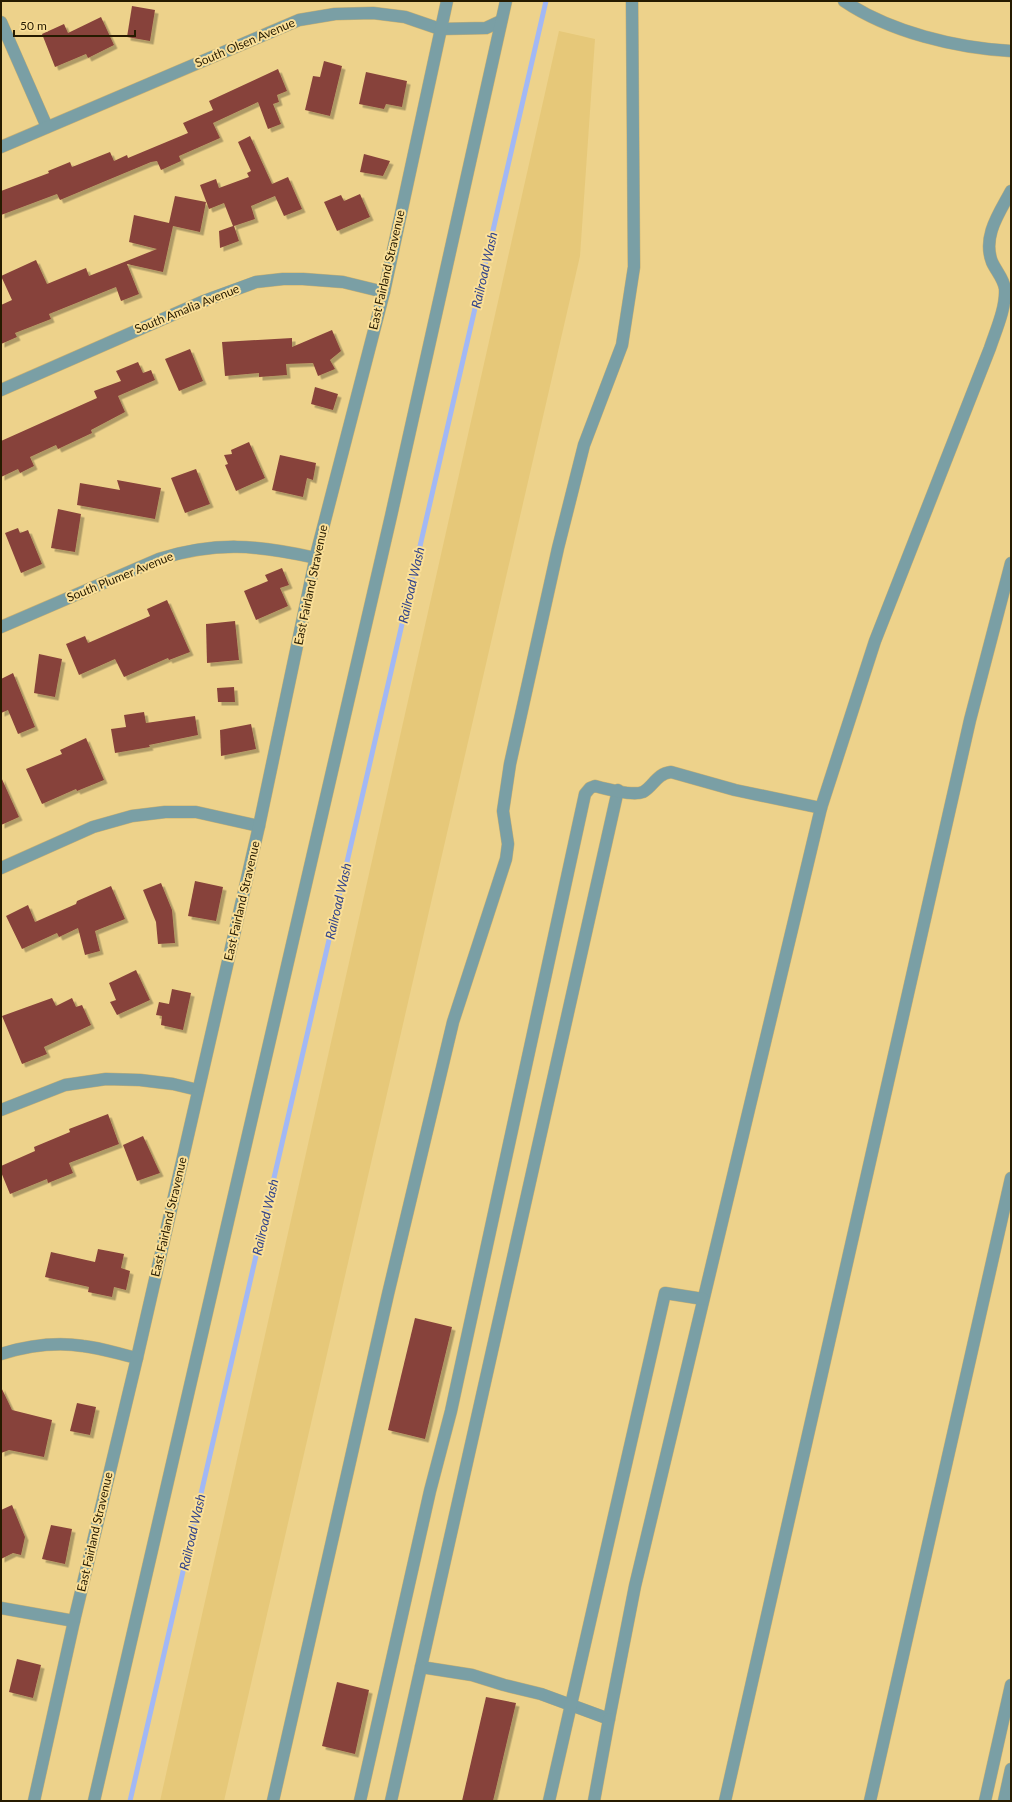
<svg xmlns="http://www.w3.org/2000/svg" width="1012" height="1802" viewBox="0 0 1012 1802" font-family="Lato,sans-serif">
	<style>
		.built { fill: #e6c879 }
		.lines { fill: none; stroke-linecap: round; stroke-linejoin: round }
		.stream { stroke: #a2b8f5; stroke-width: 5 }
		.building { fill: #87433a; filter: url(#shadow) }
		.minor-casing { stroke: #c9b172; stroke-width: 13 }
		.minor { stroke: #7a9fa5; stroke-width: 12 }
		.labels { text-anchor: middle; stroke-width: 4; stroke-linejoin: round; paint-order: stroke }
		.street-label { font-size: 12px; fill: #261b00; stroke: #fadf98 }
		.water-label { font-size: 13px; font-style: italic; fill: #31438b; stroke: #fadf98 }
	</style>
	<defs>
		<filter id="shadow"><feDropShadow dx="3.5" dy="3.5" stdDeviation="0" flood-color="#0004"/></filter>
	</defs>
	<rect width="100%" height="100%" fill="#edd28b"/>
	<polygon class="built" points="559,31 595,39 580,256 224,1801 160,1801"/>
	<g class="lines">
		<polyline class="stream" points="130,1801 546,1"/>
	</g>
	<g class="building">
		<polygon points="132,6 155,10 150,41 127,37"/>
		<polygon points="101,17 114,45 88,58 86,54 55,67 42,34 64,24 68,33"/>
		<polygon points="324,61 342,66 330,116 305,110 313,76 320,77"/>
		<polygon points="278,69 287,91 277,95 279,102 273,104 281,124 268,129 258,102 213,123 220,138 179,156 181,161 161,170 157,161 151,162 60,200 57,194 1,215 1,191 49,173 48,171 70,162 72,167 110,152 114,161 127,155 128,158 188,133 183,123 213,110 209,101"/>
		<polygon points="366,72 407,81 402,107 386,104 384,109 359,104"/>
		<polygon points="250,136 272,184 288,177 302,209 284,216 275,196 251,206 255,219 234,226 239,241 220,248 219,231 233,226 224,203 209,209 200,185 216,179 219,188 249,177 247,173 251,171 238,142"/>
		<polygon points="364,154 390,161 383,176 360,172"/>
		<polygon points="360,194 370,217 337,231 324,202 341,195 344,201"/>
		<polygon points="175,196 206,202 200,232 173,226 163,272 127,264 139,294 121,301 116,287 49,314 51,319 15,333 17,337 1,344 1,305 12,300 1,276 36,260 47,284 86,268 89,276 157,249 129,242 134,215 169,223"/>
		<polygon points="332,330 341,351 330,360 335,369 318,376 313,363 286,364 287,375 259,377 259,373 225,376 222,342 292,338 292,347"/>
		<polygon points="190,349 203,381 179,391 165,359"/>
		<polygon points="138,362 143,373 151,370 155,380 118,396 125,412 91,430 92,433 58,449 56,445 30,457 34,466 20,473 18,469 1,477 1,441 97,398 94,391 121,381 116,371"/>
		<polygon points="315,387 338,394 333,410 311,404"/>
		<polygon points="249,442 265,478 236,491 225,465 228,464 224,455 232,454 231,450"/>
		<polygon points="280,455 316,463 313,480 307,478 303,497 272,490"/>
		<polygon points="196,469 210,504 185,513 171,478"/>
		<polygon points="117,480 161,488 155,519 77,505 80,483 120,490"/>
		<polygon points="58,509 81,514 75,552 51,548"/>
		<polygon points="18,528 20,533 28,530 42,564 21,573 5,533"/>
		<polygon points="282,568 289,585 280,588 288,606 256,620 244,591 268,581 265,575"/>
		<polygon points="167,600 190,652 169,660 168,658 124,677 115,659 79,675 66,644 85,636 88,643 150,616 147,609"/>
		<polygon points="235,621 239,660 207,663 206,624"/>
		<polygon points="39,654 62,659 55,697 34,693"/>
		<polygon points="13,673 35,727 18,734 8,710 1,713 1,679"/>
		<polygon points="234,687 235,702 218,702 217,688"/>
		<polygon points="144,712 146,723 195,716 198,735 149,745 150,747 115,753 111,729 126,727 124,715"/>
		<polygon points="251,724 256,749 221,756 220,730"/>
		<polygon points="86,738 104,780 77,791 76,789 42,804 26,769 62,754 60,750"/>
		<polygon points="1,777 19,817 1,825"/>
		<polygon points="195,881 223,887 216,921 188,916"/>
		<polygon points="161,883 172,910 175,943 158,944 156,922 143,890"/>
		<polygon points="111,886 125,919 95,931 100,951 85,955 78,928 59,937 57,933 22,949 6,916 28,905 35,922 76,904 77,901"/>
		<polygon points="136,970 150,1000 117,1015 110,1002 116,1000 109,983"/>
		<polygon points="172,989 191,993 183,1030 161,1025 162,1016 156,1015 159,1002 169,1004"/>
		<polygon points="52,998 56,1006 72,998 76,1007 82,1005 91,1025 44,1047 47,1054 22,1064 2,1016"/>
		<polygon points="108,1114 119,1144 69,1163 73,1173 48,1183 47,1179 10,1194 1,1172 1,1166 35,1151 34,1147 70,1132 69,1129"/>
		<polygon points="143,1136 160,1173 137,1181 123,1145"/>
		<polygon points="98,1249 124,1254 121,1268 130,1271 126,1290 114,1287 112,1297 88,1292 89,1287 45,1277 51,1252 95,1262"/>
		<polygon points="415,1318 452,1327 425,1439 388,1430"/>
		<polygon points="1,1387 12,1410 52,1420 44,1457 9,1450 1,1453"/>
		<polygon points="77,1403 96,1407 90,1435 70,1431"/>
		<polygon points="12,1505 25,1537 21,1555 13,1553 1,1559 1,1510"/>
		<polygon points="51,1525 72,1529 65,1564 42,1559"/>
		<polygon points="17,1659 41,1665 33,1698 9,1692"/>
		<polygon points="337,1682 369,1690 355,1754 322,1746"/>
		<polygon points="486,1697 516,1703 493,1801 462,1801"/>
	</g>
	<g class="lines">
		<defs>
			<g id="minor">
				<path d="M844 1C890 32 956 48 1011 51"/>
				<polyline points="1,22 47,127"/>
				<polyline points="1,147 299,20 335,14 373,13 405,17 440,29 486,28 501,21"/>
				<polyline points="1,390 204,301 256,282 283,279 303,279 343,282 384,292"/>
				<path d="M1 627 159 559C217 541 257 545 316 558"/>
				<polyline points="618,790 421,1667 472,1675 504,1685 541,1694 609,1719 635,1586 821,808"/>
				<polyline points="1,868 93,827 132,816 165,812 196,812 259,826"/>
				<polyline points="1,1110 65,1085 106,1079 140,1080 173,1084 198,1090"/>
				<path d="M1 1354C27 1346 56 1342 83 1346 101 1348 119 1354 137 1358"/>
				<polyline points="1,1608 74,1621"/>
				<polyline points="34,1801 74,1621 137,1358 259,826 317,551 384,292 447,1"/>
				<polyline points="94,1801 391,516 506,1"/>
				<polyline points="273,1801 388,1294 453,1022 506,859 508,844 503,811 510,764 558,548 584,445 622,345 634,267 632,1"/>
				<path d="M360 1801 430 1491 451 1411 585 794 590 788 595 786C606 789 633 796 643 792 654 786 656 774 671 772L735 790 821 808 875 641 990 348C996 330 1006 308 1005 289 1004 279 996 271 992 262 982 236 1000 212 1011 191"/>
				<polyline points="391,1801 421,1667"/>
				<polyline points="549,1801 665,1293 703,1299"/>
				<polyline points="594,1801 609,1719"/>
				<polyline points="725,1801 970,720 1011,563"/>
				<polyline points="870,1801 1011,1178"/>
				<polyline points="985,1801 1011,1685"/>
				<polyline points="1004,1801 1011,1769"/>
			</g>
		</defs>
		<use href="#minor" class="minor-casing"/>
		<use href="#minor" class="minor"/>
	</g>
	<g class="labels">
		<g class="street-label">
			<text transform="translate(245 43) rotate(-23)" y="4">South Olsen Avenue</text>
			<text transform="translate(387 270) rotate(-77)" y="4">East Fairland Stravenue</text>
			<text transform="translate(187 309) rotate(-22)" y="4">South Amalia Avenue</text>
			<text transform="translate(120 577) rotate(-22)" y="4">South Plumer Avenue</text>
			<text transform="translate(311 585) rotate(-78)" y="4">East Fairland Stravenue</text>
			<text transform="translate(242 901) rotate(-77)" y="4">East Fairland Stravenue</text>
			<text transform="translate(169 1217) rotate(-77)" y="4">East Fairland Stravenue</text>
			<text transform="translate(95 1532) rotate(-77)" y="4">East Fairland Stravenue</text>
		</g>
		<g class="water-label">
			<text transform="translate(484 270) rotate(-77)" y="5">Railroad Wash</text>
			<text transform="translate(411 585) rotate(-77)" y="5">Railroad Wash</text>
			<text transform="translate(338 901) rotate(-77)" y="5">Railroad Wash</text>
			<text transform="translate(265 1217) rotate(-77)" y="5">Railroad Wash</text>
			<text transform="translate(192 1532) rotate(-77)" y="5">Railroad Wash</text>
		</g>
	</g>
	<rect width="1012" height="1802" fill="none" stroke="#261b00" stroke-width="4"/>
	<path d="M14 30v6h121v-6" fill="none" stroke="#261b00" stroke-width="2"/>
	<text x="20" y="30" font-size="12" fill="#261b00" stroke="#fadf98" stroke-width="3" paint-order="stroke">50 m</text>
</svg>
